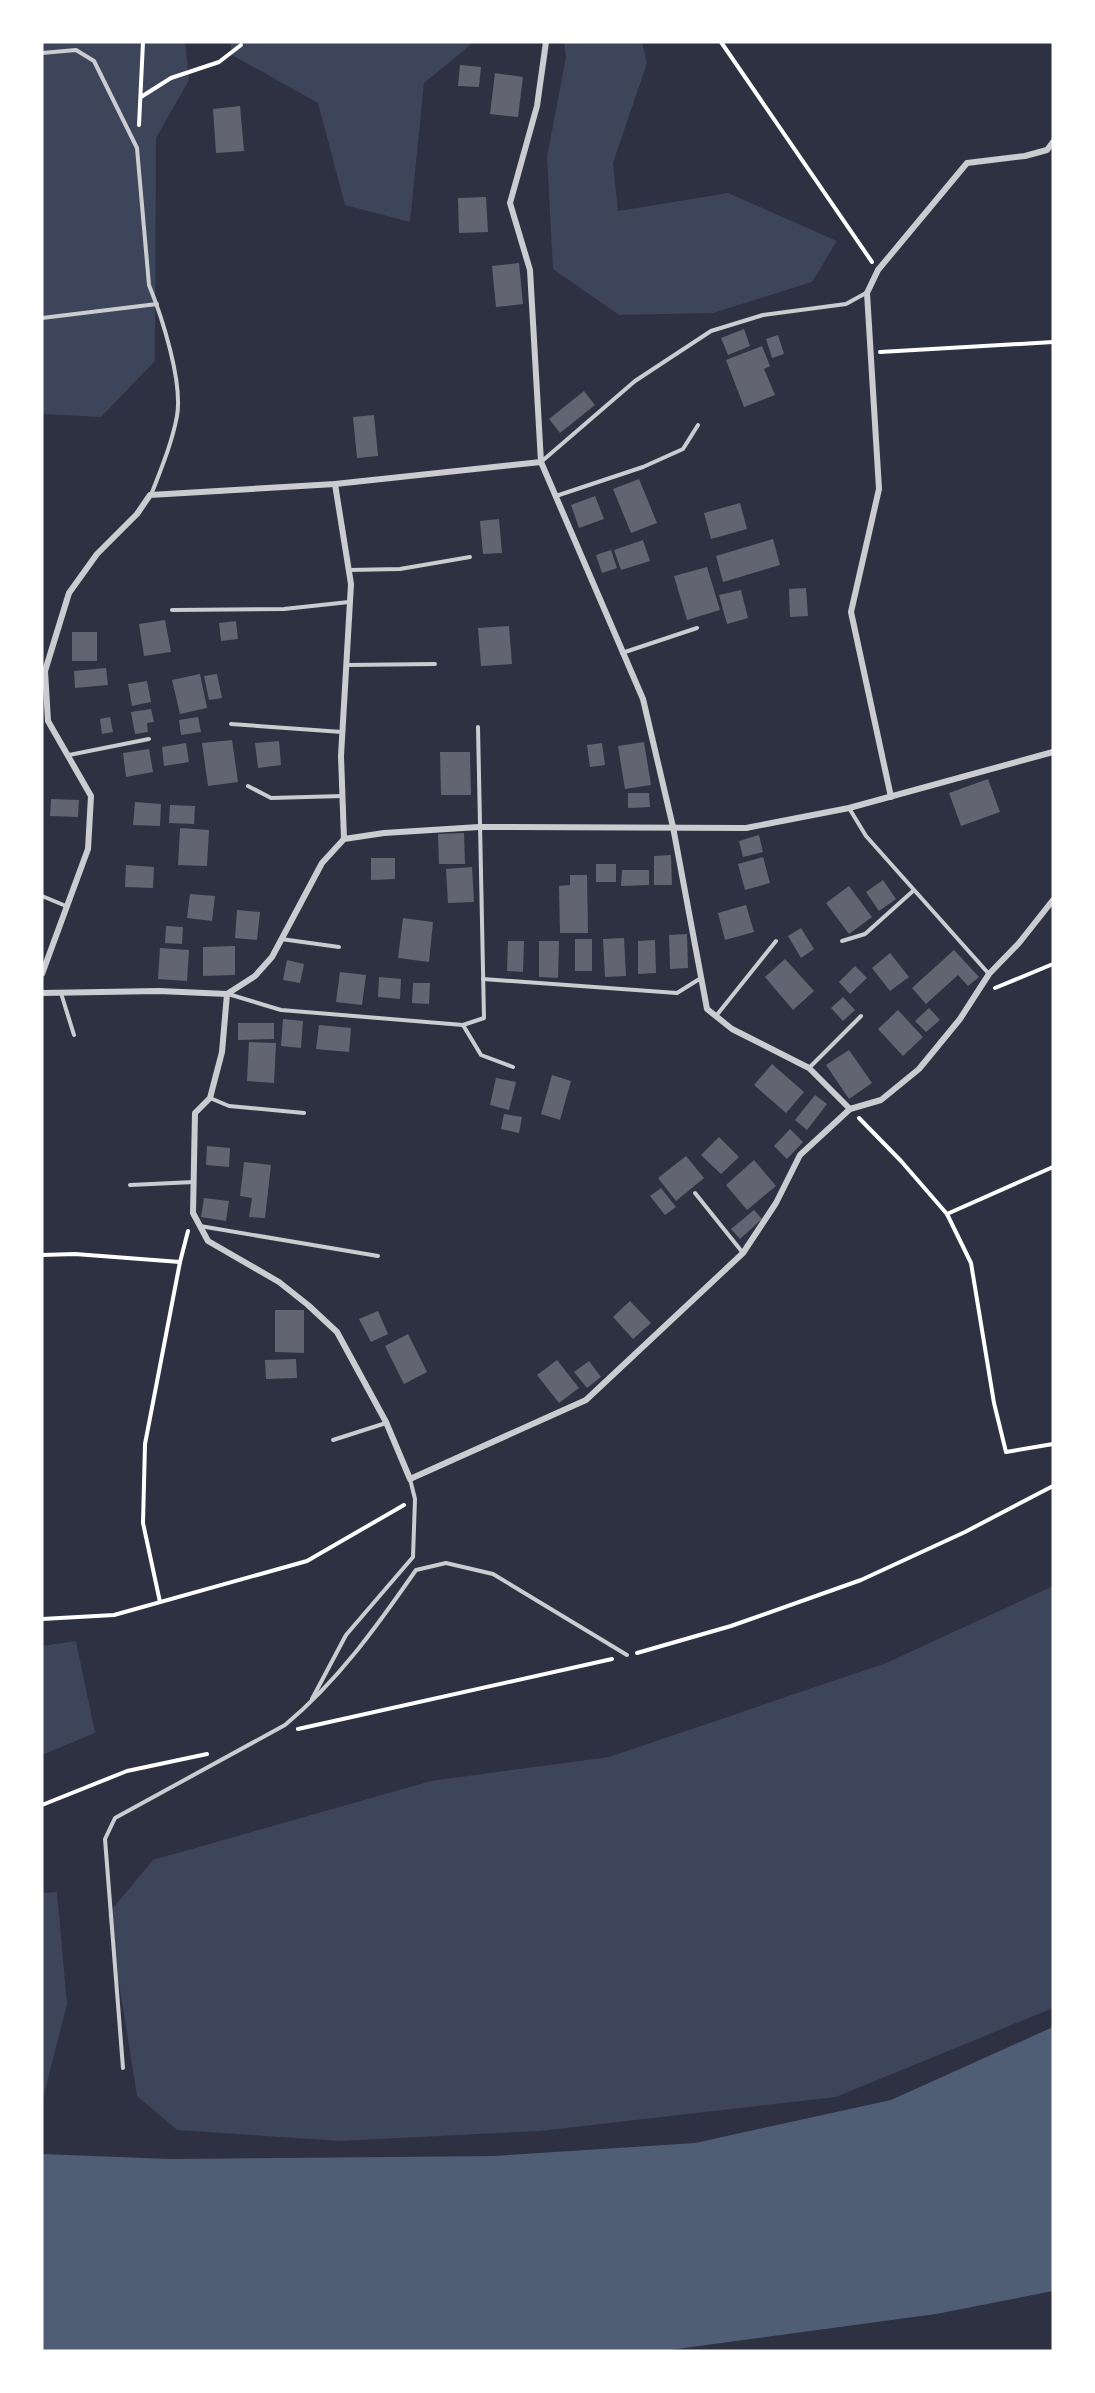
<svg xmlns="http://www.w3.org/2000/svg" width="1095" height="2393" viewBox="0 0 1095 2393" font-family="'Archivo Narrow',sans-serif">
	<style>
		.green { fill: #3c4559 }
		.water { fill: #4f5d75 }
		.building { fill: #626471 }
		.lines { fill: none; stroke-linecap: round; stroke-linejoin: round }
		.path { stroke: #fff; stroke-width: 4 }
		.service { stroke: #caccd0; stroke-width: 4 }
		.minor { stroke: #caccd0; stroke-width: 6 }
	</style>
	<rect width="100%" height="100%" fill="#2d3142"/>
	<g class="green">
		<polygon points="42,42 185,42 189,80 156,138 155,361 101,417 42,414"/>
		<polygon points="230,42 474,42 424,83 410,222 345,205 318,103 232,55"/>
		<polygon points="564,42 642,42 647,63 613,163 618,211 728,193 837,241 812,282 713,313 619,315 553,269 547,157 566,57"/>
		<polygon points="1053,1586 1053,2008 836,2097 540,2131 340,2141 177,2130 137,2096 108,1914 153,1860 431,1781 609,1757 886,1663"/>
		<polygon points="76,1641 95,1733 42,1755 42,1646"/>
		<polygon points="57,1892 67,2004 42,2102 42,1893"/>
	</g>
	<polygon class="water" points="1053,2027 1053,2291 936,2314 662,2351 42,2351 42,2154 170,2159 494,2156 695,2143 891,2100"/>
	<g class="building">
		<polygon points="460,65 481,67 479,87 458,86"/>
		<polygon points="495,73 523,77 518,117 490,114"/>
		<polygon points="240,106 244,151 216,153 213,109"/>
		<polygon points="486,197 488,232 459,233 458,198"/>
		<polygon points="519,263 523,304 496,307 492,266"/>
		<polygon points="744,329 750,346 728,355 721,338"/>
		<polygon points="778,335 784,354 772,358 766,339"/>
		<polygon points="762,346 770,366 764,369 775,395 744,407 726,360"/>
		<polygon points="584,391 595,405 560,433 549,419"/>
		<polygon points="374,415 378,456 357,458 353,417"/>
		<polygon points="639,479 657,523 631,533 613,489"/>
		<polygon points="595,496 604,519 579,528 571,505"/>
		<polygon points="740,503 747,529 711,539 704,513"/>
		<polygon points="499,519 502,553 483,554 480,521"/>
		<polygon points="773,539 780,565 723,582 716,556"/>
		<polygon points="643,540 650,561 621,570 614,550"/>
		<polygon points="611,550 617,568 602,573 596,555"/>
		<polygon points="707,567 720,610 687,620 674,576"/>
		<polygon points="806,588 808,616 790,617 789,589"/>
		<polygon points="741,590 748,618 727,624 719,595"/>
		<polygon points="165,620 171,652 144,656 139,624"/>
		<polygon points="236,621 238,639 221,641 219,623"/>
		<polygon points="509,626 512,664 481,666 478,628"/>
		<rect x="72" y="632" width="25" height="29"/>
		<polygon points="106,668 108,685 75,688 74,671"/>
		<polygon points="200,674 207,708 180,714 172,680"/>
		<polygon points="217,674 222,698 209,700 204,676"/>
		<polygon points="147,681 151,702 132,706 128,684"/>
		<polygon points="151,709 154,722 147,723 148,732 135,734 131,712"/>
		<polygon points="110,717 113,732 102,734 100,719"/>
		<polygon points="198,717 201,732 181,735 179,720"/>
		<polygon points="232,740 238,782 208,786 202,743"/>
		<polygon points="279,741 281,765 258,768 255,743"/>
		<polygon points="644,742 651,785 625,789 618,746"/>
		<polygon points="186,743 189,762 164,766 162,747"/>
		<polygon points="602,743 605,765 590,767 587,745"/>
		<polygon points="149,749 153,772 126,777 123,753"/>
		<polygon points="440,752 470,752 471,795 441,795"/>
		<polygon points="988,779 1000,812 961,826 949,793"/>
		<polygon points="628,793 649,793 650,807 628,808"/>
		<polygon points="51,799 79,800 78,817 50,816"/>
		<polygon points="135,802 161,804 160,826 133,825"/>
		<polygon points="170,805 195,806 194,824 169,823"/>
		<polygon points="180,828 209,830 207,866 178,865"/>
		<polygon points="464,833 465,864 439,864 438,834"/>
		<polygon points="759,835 763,852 743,857 739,841"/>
		<polygon points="671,855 672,885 654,885 654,856"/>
		<polygon points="763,857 770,883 745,890 738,864"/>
		<polygon points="371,858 395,858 395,879 371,880"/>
		<rect x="596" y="864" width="20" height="18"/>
		<polygon points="126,865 154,867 153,888 125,887"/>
		<polygon points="472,867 474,902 448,903 446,869"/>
		<polygon points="622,870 649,870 649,885 621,886"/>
		<polygon points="570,875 587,875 588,933 560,933 559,886 570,885"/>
		<polygon points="883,880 896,899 879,911 866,892"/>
		<polygon points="849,886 872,917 849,934 826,903"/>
		<polygon points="190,894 215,896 212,921 187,918"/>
		<polygon points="746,905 754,932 725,940 718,913"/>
		<polygon points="237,910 260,912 257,940 235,938"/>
		<polygon points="403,918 433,922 429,962 398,958"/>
		<polygon points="166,926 183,927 182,944 165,943"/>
		<polygon points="801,928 814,949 801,958 788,936"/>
		<polygon points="687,934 688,968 670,969 669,935"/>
		<polygon points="624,938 626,976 605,977 603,939"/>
		<rect x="575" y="939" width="17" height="32"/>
		<polygon points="655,940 656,973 638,974 638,941"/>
		<polygon points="508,941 524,941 523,972 507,971"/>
		<polygon points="539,941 559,941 558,978 539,977"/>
		<polygon points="235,946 235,975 203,976 203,947"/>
		<polygon points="160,948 189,950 187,981 158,979"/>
		<polygon points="954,950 979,977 968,986 958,975 926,1004 912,988"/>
		<polygon points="890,953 909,977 890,991 872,968"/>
		<polygon points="785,959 814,991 793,1010 765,977"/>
		<polygon points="287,960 304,964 300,983 283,980"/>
		<polygon points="855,966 867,978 850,994 839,982"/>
		<polygon points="340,972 366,975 362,1005 336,1002"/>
		<polygon points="379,977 401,979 400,999 378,997"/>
		<polygon points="413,983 430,983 429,1004 412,1003"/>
		<polygon points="843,997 855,1010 843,1021 831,1008"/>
		<polygon points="929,1008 940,1020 926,1032 915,1021"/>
		<polygon points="898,1010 923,1037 903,1056 878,1029"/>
		<polygon points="283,1019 303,1021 301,1048 281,1046"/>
		<polygon points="238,1023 274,1023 274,1039 238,1040"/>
		<polygon points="319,1025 351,1028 349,1052 316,1049"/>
		<polygon points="249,1042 276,1043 274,1083 247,1081"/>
		<polygon points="849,1050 872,1083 849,1099 826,1065"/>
		<polygon points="772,1064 804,1092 786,1113 754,1085"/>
		<polygon points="552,1075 571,1081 560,1120 541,1114"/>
		<polygon points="496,1078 516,1082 509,1110 490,1105"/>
		<polygon points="815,1095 827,1104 807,1130 795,1120"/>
		<polygon points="504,1114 522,1117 519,1133 501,1129"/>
		<polygon points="790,1129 803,1142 787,1159 774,1146"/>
		<polygon points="719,1137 739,1157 721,1174 701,1155"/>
		<polygon points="207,1146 230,1148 229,1167 206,1165"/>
		<polygon points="686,1156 704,1178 676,1201 658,1178"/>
		<polygon points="754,1160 776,1186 747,1210 726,1185"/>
		<polygon points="244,1162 271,1165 265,1218 249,1217 252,1198 240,1196"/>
		<polygon points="661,1188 676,1207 665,1215 650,1196"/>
		<polygon points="204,1198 229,1201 226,1221 201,1217"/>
		<polygon points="754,1210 762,1219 740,1239 731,1229"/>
		<polygon points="630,1301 651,1323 633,1339 613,1317"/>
		<polygon points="275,1310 304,1310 304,1353 275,1352"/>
		<polygon points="378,1311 388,1334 371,1342 359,1319"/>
		<polygon points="408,1334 427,1372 404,1384 385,1346"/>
		<polygon points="296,1359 297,1378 266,1379 265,1360"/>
		<polygon points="557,1360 579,1388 559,1403 537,1375"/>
		<polygon points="589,1361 601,1377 587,1388 574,1372"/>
	</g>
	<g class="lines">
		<g class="path">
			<polyline points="721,42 872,262"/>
			<polyline points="141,97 171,78 219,62 241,45"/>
			<polyline points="139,125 143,42"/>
			<polyline points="880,352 1053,342"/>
			<polyline points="995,988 1053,964"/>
			<polyline points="859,1118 901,1161 947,1214 971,1263 994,1403 1006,1452 1053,1444"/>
			<polyline points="947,1214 1053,1167"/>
			<polyline points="42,1255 75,1254 180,1262"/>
			<polyline points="160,1602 143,1523 145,1444 180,1262 188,1231"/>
			<polyline points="42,1619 114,1615 307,1561 404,1505"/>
			<polyline points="637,1653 731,1626 861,1580 965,1532 1053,1486"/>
			<polyline points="298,1729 612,1659"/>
			<polyline points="42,1805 127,1771 207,1754"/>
		</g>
		<g class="service">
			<path d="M42 53 76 50 94 61 137 148 149 285C162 317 183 382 177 416 172 443 161 469 151 495"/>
			<polyline points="42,318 157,304"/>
			<polyline points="541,462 635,381 711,331 763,315 846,304 866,293"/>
			<polyline points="556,496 643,467 683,449 698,425"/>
			<polyline points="349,570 400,569 470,557"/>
			<polyline points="172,610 284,609 349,602"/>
			<polyline points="622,653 697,628"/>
			<polyline points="346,665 435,664"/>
			<polyline points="231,724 342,732"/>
			<polyline points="69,755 149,739"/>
			<polyline points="248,786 271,798 342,796"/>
			<polyline points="849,808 866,836 989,974"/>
			<polyline points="42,896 66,906"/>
			<polyline points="281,939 339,947"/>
			<polyline points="842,941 865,934 913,891"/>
			<polyline points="483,979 677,993 701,978"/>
			<polyline points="61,993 74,1035"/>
			<polyline points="228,994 281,1010 463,1025 484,1018 478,727"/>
			<polyline points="716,1016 776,941"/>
			<polyline points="463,1025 481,1055 513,1067"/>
			<polyline points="809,1068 861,1016"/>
			<polyline points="210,1098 229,1106 304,1113"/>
			<polyline points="130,1185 194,1182"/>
			<polyline points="695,1193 743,1253"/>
			<polyline points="200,1226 378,1256"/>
			<polyline points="333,1440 386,1423"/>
			<polyline points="312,1699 346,1635 413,1557 415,1499 410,1479"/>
			<path d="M123 2068 105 1839 115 1818 285 1725C338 1681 377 1626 416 1570L446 1563 493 1574 627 1655"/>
		</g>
		<g class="minor">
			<polyline points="546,42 537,106 510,203 530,270 541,462 643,699 673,827 707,1009 732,1029 809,1068 850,1109"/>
			<polyline points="335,484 351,584 341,756 344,839"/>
			<polyline points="891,797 851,612 879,489 867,293 878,270 967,163 1025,156 1047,150 1053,142"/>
			<polyline points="42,974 88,849 91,796 48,721 45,671 69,593 97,554 137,514 150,495 335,484 541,462"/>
			<polyline points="42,993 159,991 227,994 255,976 272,957 322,863 344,839 384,833 479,827 746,828 849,808 1053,752"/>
			<polyline points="227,994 222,1052 210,1098 195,1113 193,1213 208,1241 279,1282 308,1305 337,1332 386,1422 410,1479 586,1400 743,1253 776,1203 800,1155 850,1109 881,1100 919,1069 960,1019 989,974 1019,943 1053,900"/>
		</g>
	</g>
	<rect width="1095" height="2393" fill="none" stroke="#ffffff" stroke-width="87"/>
</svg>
